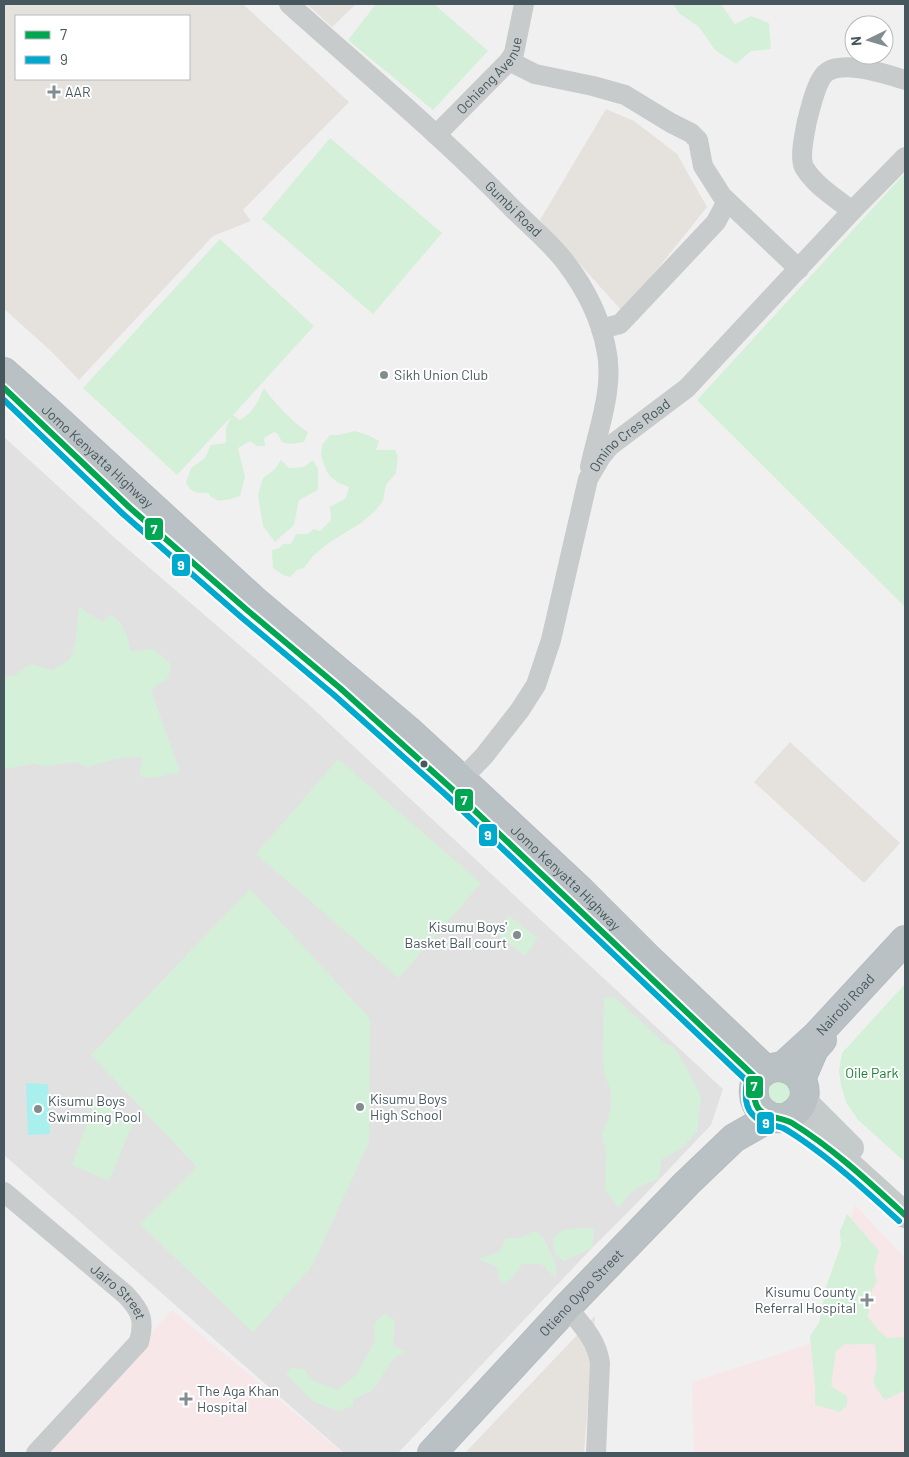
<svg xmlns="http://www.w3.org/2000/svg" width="909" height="1457" viewBox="0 0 909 1457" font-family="Barlow,sans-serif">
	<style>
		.commercial { fill: #e5e2de; fill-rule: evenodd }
		.education { fill: #e2e1e2 }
		.medical { fill: #f7e7e9 }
		.green { fill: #d4f0d8 }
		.water { fill: #a8efed }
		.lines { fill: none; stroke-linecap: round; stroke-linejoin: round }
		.highway-casing { stroke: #b5bcc0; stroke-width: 30 }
		.minor { stroke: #c7cbcc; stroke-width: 20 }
		.major { stroke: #c5cacb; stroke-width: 26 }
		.highway { stroke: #bac1c4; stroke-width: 28 }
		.bus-1-casing { stroke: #fff; stroke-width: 10 }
		.bus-2-casing { stroke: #fff; stroke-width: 10 }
		.bus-1 { stroke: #00a651; stroke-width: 6 }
		.bus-2 { stroke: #00a9ce; stroke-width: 6 }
		.poi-dot { fill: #828d90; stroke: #fff; stroke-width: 2 }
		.bus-dot { fill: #46585d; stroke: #fff; stroke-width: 2 }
		.labels { text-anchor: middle; stroke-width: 4; stroke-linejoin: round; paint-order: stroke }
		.street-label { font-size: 14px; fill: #46585d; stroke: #fff }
		.poi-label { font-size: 14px; fill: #46585d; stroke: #fff; text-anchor: start }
		.park-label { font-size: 14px; fill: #148131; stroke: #fff }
		.line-badge { stroke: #fff; stroke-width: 2 }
		.badge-label { font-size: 14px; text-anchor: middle; font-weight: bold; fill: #fff }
	</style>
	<rect width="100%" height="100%" fill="#f1f0f0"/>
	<g class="commercial">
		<path d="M4 4H243L349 102 243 210 251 221 213 236 79 380 50 350 4 309ZM16 16H189V79H16Z"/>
		<polygon points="307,4 356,4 332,27"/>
		<polygon points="606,109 634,121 677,154 707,207 623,312 540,220"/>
		<polygon points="790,742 900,843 864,883 754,782"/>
		<polygon points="595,1316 584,1453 465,1453"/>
	</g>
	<polygon class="education" points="4,437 116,539 307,703 723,1089 711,1125 636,1204 592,1248 398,1453 344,1453 4,1155"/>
	<g class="medical">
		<polygon points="855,1205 905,1258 905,1453 694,1453 692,1382 816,1342"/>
		<polygon points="172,1310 343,1453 54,1453 49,1449"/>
	</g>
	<g class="green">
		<polygon points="376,4 434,4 488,51 433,110 348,40"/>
		<polygon points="673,4 721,4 735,24 751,16 769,23 771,49 751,51 736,64 715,50 699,27 680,14"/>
		<polygon points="330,138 442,233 373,314 262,219"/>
		<polygon points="905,173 905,607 697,400"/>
		<path d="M220 239 314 326 233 415 240 420C253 412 258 402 264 388 272 400 295 425 308 432L304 442 290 444 282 442 278 434 274 432 264 438 265 446H257L250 441 238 448 245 477 240 496C228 500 217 505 208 493 197 493 191 493 186 483L191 468 205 458 211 445 226 443V428L231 417 177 475 83 388Z"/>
		<polygon points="355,431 368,435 379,441 376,450 395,450 398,456 396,473 386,485 383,501 374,512 361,523 330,542 313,556 304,568 297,570 290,577 283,575 273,568 272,550 279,548 283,544 291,544 296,534 307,534 314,529 320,531 331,520 330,507 346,498 349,487 337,482 330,476 326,470 321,455 322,445 330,435 338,435"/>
		<polygon points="281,460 289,468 304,467 313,460 318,469 318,490 299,500 294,525 275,542 263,526 258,495 263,478 274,470"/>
		<path d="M79 606 86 612 102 622 111 615C125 623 127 637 131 651L153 649 171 664 168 678 151 690 180 772 152 778 139 776 143 758C124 755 105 762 87 767L77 762 48 766 32 764 4 769V677L14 676 30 664 52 670 70 660 76 641Z"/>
		<polygon points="338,759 481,883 399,978 256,854"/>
		<polygon points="250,889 370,1019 369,1142 312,1266 253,1332 140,1224 197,1167 91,1055"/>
		<polygon points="508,915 538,938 525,956 496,933"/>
		<polygon points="905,984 905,1162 858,1120 846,1102 841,1085 839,1071 842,1053"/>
		<path d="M604 997 616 998 663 1042 674 1048 688 1070 701 1097 697 1132 684 1146 661 1160 659 1179C638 1186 632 1189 619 1208L605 1190 606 1154 602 1134 607 1122 611 1107V1092L604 1073 603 1060Z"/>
		<polygon points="796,1076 786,1115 757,1095 760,1079"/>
		<polygon points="94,1103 135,1118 109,1181 72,1165"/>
		<path d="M847 1214 879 1251 874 1268 877 1282 872 1290 868 1317 878 1330 887 1338 905 1337V1390L885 1400 876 1388 873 1379 877 1369 875 1345C864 1342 856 1346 845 1344L836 1351 831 1386 847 1396V1406L839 1412C830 1408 824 1408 815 1405V1387L810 1336 819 1323 825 1290 841 1245 840 1231Z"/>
		<polygon points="581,1228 595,1229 592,1248 564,1261 554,1254 553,1238 563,1230"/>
		<polygon points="534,1231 543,1237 556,1265 556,1278 541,1264 522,1264 512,1278 501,1284 497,1267 478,1259 500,1252 506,1238 521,1238"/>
		<polygon points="384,1313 395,1320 393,1346 406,1351 394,1358 373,1390 354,1399 353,1406 338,1411 312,1401 286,1374 291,1368 304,1369 313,1381 337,1390 356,1375 375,1341 374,1324"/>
	</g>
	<polygon class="water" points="26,1083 48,1084 50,1134 28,1135"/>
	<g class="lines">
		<defs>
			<g id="highway">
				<path id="s5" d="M4 372 48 411 256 602 410 732 461 779 580 890 646 956 766 1070"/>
				<path d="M776 1067C785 1067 794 1070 800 1078 817 1103 784 1132 762 1111 757 1107 754 1100 754 1094 753 1089 755 1083 756 1078L766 1070Z"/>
				<path id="s6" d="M782 1067 817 1035 905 940"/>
				<polyline points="801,1079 814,1049 822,1040"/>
				<path id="s7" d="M432 1453 567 1307 687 1183 734 1138 771 1117"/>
			</g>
		</defs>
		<use href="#highway" class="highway-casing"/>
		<g class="minor">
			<path id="s1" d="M289 4C364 71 442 136 513 209 530 226 551 243 566 263 585 288 600 317 606 348 615 387 598 429 590 467"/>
			<polyline points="509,61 535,74 593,86 625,95 671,123 691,133 698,140 703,166 722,196 799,269"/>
			<path id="s2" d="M436 135 509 61 514 53 524 4"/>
			<path d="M852 211C836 198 814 185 804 167 799 157 805 132 807 121 810 110 817 78 827 72 845 60 886 74 905 80"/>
			<polyline points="601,329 620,324 716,222 727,201"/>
			<path id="s3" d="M452 789 484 756 520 710 536 685 551 640 588 479 601 457 610 446 687 388 852 211 905 157"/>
			<path id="s4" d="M4 1192 126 1295C141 1311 145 1320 139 1342L36 1453"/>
			<path d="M567 1307C581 1324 597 1340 600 1363L596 1453"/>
		</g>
		<g class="major">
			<polyline points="803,1100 851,1148"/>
			<polyline points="785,1118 816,1138 839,1155 905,1215"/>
		</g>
		<use href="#highway" class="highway"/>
		<defs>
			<path id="bus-1" d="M4 388 129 507 247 610 340 688 452 789 756 1078C754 1087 752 1099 758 1108 766 1119 782 1117 792 1123 834 1149 869 1182 905 1215"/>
			<path id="bus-2" d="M4 400 123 514 241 617 334 695 446 795 747 1081C745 1092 744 1105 752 1114 760 1124 772 1124 783 1128 789 1131 796 1136 802 1140 837 1164 868 1193 899 1221"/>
		</defs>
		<use href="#bus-1" class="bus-1-casing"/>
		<use href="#bus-2" class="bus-2-casing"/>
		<use href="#bus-1" class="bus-1"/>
		<use href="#bus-2" class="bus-2"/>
	</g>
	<g class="poi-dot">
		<path d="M51.5 84.5h5v5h5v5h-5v5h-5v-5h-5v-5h5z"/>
		<circle cx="384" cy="375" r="5"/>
		<circle cx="517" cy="935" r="5"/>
		<circle cx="360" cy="1107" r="5"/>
		<circle cx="38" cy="1109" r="5"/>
		<path d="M864.5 1292.5h5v5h5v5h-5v5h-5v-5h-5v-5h5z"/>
		<path d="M183.5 1391.5h5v5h5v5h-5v5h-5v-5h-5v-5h5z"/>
	</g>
	<circle class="bus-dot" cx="424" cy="764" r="4.5"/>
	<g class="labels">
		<g class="street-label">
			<text dy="5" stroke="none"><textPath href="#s2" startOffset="81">Ochieng Avenue</textPath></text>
			<text dy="5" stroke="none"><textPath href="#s1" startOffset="304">Gumbi Road</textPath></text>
			<text dy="5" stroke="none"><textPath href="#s3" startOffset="408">Omino Cres Road</textPath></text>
			<text dy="5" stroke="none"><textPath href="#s5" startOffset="126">Jomo Kenyatta Highway</textPath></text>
			<text dy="5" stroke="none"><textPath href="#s5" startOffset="756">Jomo Kenyatta Highway</textPath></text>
			<text dy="5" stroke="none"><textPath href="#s6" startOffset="89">Nairobi Road</textPath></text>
			<text dy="5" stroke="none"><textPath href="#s7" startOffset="219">Otieno Oyoo Street</textPath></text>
			<text dy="5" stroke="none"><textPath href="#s4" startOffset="152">Jairo Street</textPath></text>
		</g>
		<g class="poi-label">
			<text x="65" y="97">AAR</text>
			<text x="394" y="380">Sikh Union Club</text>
			<text x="507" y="932" text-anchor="end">Kisumu Boys'<tspan x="507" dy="16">Basket Ball court</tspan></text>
			<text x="370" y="1104">Kisumu Boys<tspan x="370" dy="16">High School</tspan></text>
			<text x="48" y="1106">Kisumu Boys<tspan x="48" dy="16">Swimming Pool</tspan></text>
			<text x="856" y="1297" text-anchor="end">Kisumu County<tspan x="856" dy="16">Referral Hospital</tspan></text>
			<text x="197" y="1396">The Aga Khan<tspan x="197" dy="16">Hospital</tspan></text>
		</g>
		<g class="park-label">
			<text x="872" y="1078">Oile Park</text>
		</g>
	</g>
	<g class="line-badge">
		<rect x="144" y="517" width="20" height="24" rx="5" fill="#00a651"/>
		<rect x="171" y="553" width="20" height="24" rx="5" fill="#00a9ce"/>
		<rect x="454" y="788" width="20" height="24" rx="5" fill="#00a651"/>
		<rect x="478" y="823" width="20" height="24" rx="5" fill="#00a9ce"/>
		<rect x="745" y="1075" width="19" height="24" rx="5" fill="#00a651"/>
		<rect x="756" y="1111" width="19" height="24" rx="5" fill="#00a9ce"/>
	</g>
	<g class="badge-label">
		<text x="154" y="534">7</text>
		<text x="181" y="570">9</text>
		<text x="464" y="805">7</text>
		<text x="488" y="840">9</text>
		<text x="754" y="1091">7</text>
		<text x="766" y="1128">9</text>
	</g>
	<rect width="909" height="1457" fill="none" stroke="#46585d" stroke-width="10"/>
	<rect x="15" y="15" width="175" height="65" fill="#ffffff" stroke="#b5bcbe"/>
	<rect x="25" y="31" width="25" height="8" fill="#00a651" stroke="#b5bcbe"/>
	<text x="60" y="40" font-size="15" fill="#46585d">7</text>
	<rect x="25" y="56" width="25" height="8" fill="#00a9ce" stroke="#b5bcbe"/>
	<text x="60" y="65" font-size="15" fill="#46585d">9</text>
	<g transform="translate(869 40) rotate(265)"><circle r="24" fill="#ffffff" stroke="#b5bcbe"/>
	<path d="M0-4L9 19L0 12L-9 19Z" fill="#828d90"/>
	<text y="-8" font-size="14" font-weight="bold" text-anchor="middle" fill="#46585d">N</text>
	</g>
</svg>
